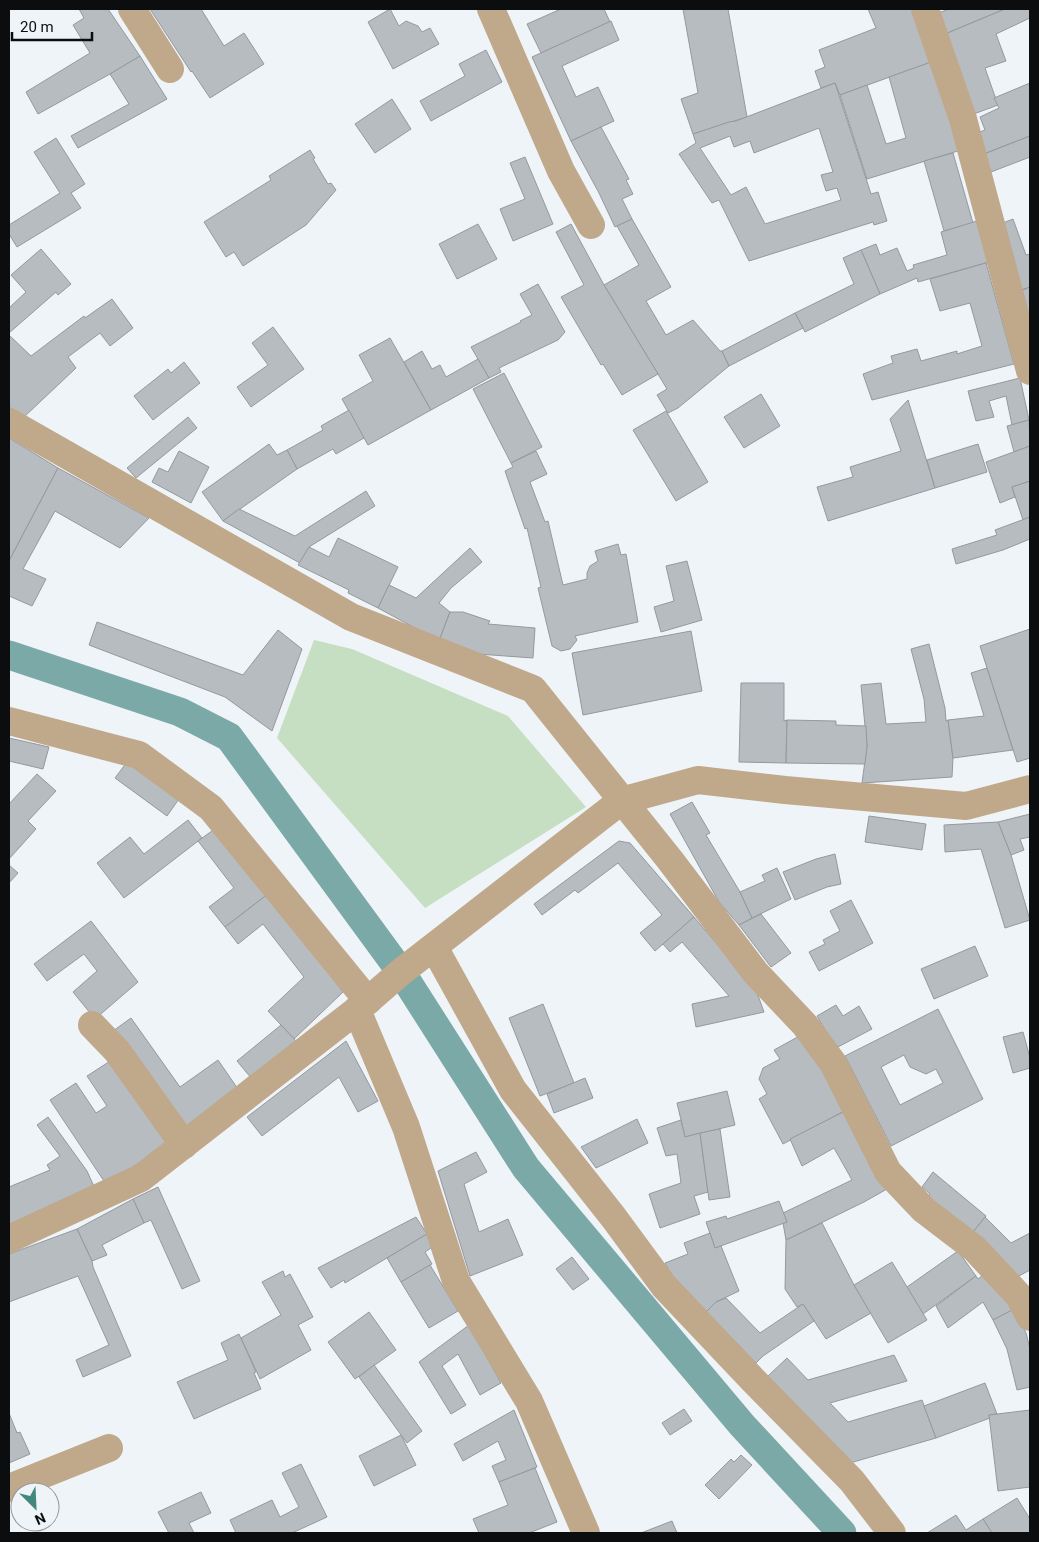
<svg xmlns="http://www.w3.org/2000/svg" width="1039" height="1542" viewBox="0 0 1039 1542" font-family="Roboto,sans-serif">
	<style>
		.green { fill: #c6dfc2 }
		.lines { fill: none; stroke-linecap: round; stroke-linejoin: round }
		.canal { stroke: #7ba9a8; stroke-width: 29 }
		.building { fill: #b7bcc1; stroke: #94999e; fill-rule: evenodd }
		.minor { stroke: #c0a88b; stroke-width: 28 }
	</style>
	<rect width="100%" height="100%" fill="#eff4f9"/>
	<polygon class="green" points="314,640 352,649 508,716 586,807 425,908 277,738"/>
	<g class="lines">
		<polyline class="canal" points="9,655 180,712 229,737 401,972 526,1168 742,1425 842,1533"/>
	</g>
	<g class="building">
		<polygon points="79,9 108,9 140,56 110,74 38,114 26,92 90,53 73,25 84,18"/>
		<polygon points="150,9 201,9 224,46 244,33 264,64 210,98 192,71 191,72"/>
		<polygon points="390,9 399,26 406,21 418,26 422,32 430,28 439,44 393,69 368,22"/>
		<polygon points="561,9 604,9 610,22 541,53 527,24"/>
		<polygon points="683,9 728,9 747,117 693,134 681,99 698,93"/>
		<polygon points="868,9 914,9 934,61 840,95 835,83 821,88 815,71 825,67 819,50 876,28"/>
		<polygon points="949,9 1005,9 945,34 936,14"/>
		<polygon points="1005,9 1030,9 1030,18 996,34 1006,61 985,68 998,105 971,115 945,34"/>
		<polygon points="611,21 619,40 562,66 576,97 598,87 614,121 571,141 532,57"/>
		<polygon points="486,50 502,82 431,121 420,101 465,76 459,64"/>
		<polygon points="140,56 167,99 78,148 71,136 129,104 110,74"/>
		<polygon points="934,61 961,150 867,179 840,95 867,85 886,144 906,138 889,77"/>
		<path d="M835 83 871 194 878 192 887 221 874 225 873 222 749 261 719 200 712 203 679 154 696 143 693 134 729 122 736 121ZM819 128 833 172 821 175 826 191 837 188 841 200 765 224 746 187 731 195 700 148 730 136 734 147 750 141 754 153Z"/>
		<polygon points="1030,83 1030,136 981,155 975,134 985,130 980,117 999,108 994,98"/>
		<polygon points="392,99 411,129 375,153 355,124"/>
		<polygon points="601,127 629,179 626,180 633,194 622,199 632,219 615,227 599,193 571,141"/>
		<polygon points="1030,136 1030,157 991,172 984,154"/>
		<polygon points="56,138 85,184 71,193 81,208 17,247 9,234 9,225 60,193 34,152"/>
		<polygon points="310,150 315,158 313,159 328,184 331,183 336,190 306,225 243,266 234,252 226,257 204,222 271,180 269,176"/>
		<polygon points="953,153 973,223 944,231 924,161"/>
		<polygon points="525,157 553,224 513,241 500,209 525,199 510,163"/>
		<polygon points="632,219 671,287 646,301 666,335 693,320 720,351 722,351 729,366 678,408 668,413 657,395 667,389 604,285 639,265 617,226"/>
		<polygon points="1013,219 1026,255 1030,254 1030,287 1021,290 998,225"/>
		<polygon points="977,221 989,262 918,282 917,278 880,294 861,250 876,244 880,255 897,248 907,271 914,268 913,265 947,255 941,232"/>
		<polygon points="478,224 497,259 457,279 439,244"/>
		<polygon points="571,224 604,285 658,374 622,395 603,364 601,365 561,297 584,285 556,232"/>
		<polygon points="41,249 71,284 58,295 56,292 9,333 9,308 26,292 11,275"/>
		<polygon points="861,250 880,294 805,332 795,313 854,284 843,258"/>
		<polygon points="986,263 1014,364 872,400 863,374 893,363 891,356 917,349 921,361 957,351 957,354 982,346 970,303 940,311 930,279"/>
		<polygon points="538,284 565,332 558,340 499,368 501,372 489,378 471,347 521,322 520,321 532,315 520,294"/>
		<polygon points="1030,287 1030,310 1025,312 1018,292"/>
		<polygon points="112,299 133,328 110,346 100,333 68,357 76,368 24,417 9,407 9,335 31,356 84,316 85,318"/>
		<polygon points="795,313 803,328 729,366 722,351"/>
		<polygon points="273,327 304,369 251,407 237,387 268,365 252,343"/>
		<polygon points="390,338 431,410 368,445 342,399 373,381 359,355"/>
		<polygon points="422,351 432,369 440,365 446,377 478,359 489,378 431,410 404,362"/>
		<polygon points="184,362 200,383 153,420 134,396 168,369 171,373"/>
		<polygon points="504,373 542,447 511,463 473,389"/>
		<polygon points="1020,378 1029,420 1012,425 1006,396 989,401 994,417 976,421 968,391"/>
		<polygon points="761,394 780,426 744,448 724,417"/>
		<polygon points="908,400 935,488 828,521 817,487 853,477 850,467 901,451 890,419"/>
		<polygon points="349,410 364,438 336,454 333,449 297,469 287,450 323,430 321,426"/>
		<polygon points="666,411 708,482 676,501 633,430"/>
		<polygon points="188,417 197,428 136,478 127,468"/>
		<polygon points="1029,420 1030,446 1014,452 1007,426"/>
		<polygon points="9,438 58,468 9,561"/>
		<polygon points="269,444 277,455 287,450 297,469 223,521 202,492"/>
		<polygon points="978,444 987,472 935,488 927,460"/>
		<polygon points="1030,446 1030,481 1012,487 1015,497 1000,503 986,462"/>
		<polygon points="179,451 209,467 191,503 152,482 159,468 168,472"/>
		<polygon points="536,451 547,474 530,482 545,522 548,521 563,585 587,579 587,573 590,566 598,561 595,551 618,544 621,555 626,554 638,622 575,636 577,640 570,649 561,651 552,646 538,588 541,587 527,528 525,529 505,471 513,467 511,463"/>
		<polygon points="58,468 149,518 120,548 55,511 23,569 46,579 32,606 9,596 9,561"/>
		<polygon points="1030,481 1030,517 1023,520 1012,487"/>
		<polygon points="366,491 375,506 309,547 300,563 223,521 239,509 295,536"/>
		<polygon points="1030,517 1030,539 1003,550 956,564 952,549 997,535 995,530"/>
		<polygon points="338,538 398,567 378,608 348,593 349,590 298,565 309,547 329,557"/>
		<polygon points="470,548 482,562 451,588 439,603 450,612 439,641 378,608 389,585 416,598"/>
		<polygon points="687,561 702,620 661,632 654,607 674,601 666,566"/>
		<polygon points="450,612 463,612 490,621 488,624 535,628 533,658 478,654 439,641"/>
		<polygon points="97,622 243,675 278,630 302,649 272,731 225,697 89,645"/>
		<polygon points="1030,629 1030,758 1017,762 980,646"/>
		<polygon points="691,631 702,691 583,715 572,653"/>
		<polygon points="929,644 945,708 946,721 948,720 953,758 952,777 862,783 867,746 861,685 881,683 886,724 926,722 924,699 911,649"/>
		<polygon points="987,668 1013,750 953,758 948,720 984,716 971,673"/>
		<polygon points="741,683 784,683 784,721 787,720 786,763 739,762"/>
		<polygon points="787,720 836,721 836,725 866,726 867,746 865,764 786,763"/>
		<polygon points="9,738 49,747 43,769 9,761"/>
		<polygon points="130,758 181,796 167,816 115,778"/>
		<polygon points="37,774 56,791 28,821 36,829 9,859 9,804"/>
		<polygon points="692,802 710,833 706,835 740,892 752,918 739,925 719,902 670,814"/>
		<polygon points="1030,814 1030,837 1020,839 1024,850 1011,855 998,822"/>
		<polygon points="869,816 926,824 922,850 865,842"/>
		<polygon points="188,820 202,838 124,898 97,863 130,837 144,854"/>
		<polygon points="998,822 1011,855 1030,920 1005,928 981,849 945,852 944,825"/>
		<polygon points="216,828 268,894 225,927 209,907 234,888 198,841"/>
		<polygon points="619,841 630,843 694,917 655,951 640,933 662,915 618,863 578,893 575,890 542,915 534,904"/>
		<polygon points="835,854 841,884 827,887 795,900 783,872 816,859"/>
		<polygon points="9,865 18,873 9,883"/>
		<polygon points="777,868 791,899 752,918 740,892 765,881 762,875"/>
		<polygon points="268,894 343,992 294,1039 268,1011 304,977 263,924 238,944 225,927"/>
		<polygon points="851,900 873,943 819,971 809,952 825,944 823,940 840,931 830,911"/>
		<polygon points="761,914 791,953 771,967 739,925"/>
		<polygon points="694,917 756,990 764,1012 696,1027 692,1004 729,996 682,942 670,952 663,944"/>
		<polygon points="91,921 138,982 95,1019 73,992 97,971 84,954 47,981 34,964"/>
		<polygon points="975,946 988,976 934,999 921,969"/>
		<polygon points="543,1004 574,1083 540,1096 509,1018"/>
		<polygon points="836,1005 843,1016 859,1006 872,1029 836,1048 817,1016"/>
		<path d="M938 1009 983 1099 891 1146 845 1056ZM904 1055 910 1067 926 1074 936 1069 943 1083 900 1105 881 1067Z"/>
		<polygon points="131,1018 180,1087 218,1060 240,1092 184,1132 113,1031"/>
		<polygon points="281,1025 297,1042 252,1079 237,1061"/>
		<polygon points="1023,1032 1030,1058 1030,1068 1013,1073 1003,1037"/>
		<polygon points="803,1034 846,1110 783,1144 759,1099 767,1094 759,1079 763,1068 780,1059 774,1050"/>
		<polygon points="346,1041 378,1101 358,1112 339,1077 262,1136 247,1117"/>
		<polygon points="118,1056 173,1141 106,1184 50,1100 76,1083 96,1113 107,1106 87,1076"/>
		<polygon points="585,1078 593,1098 554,1113 547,1094"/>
		<polygon points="727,1091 735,1125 685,1137 677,1103"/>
		<polygon points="843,1112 887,1189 864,1202 786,1240 783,1223 787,1222 783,1213 852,1180 834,1148 802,1166 790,1139"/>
		<polygon points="48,1117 87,1171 96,1191 9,1227 9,1187 50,1170 47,1165 60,1156 37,1125"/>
		<polygon points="637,1119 648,1143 596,1168 581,1147"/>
		<polygon points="681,1120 685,1137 700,1133 708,1192 694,1196 700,1214 660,1228 649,1194 681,1183 677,1154 666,1156 657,1128"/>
		<polygon points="720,1129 730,1197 709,1200 700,1133"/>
		<polygon points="476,1152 487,1172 464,1184 479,1232 508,1219 523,1255 470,1276 438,1171"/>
		<polygon points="933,1172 986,1216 973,1232 927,1198 930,1194 922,1187"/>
		<polygon points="158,1187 200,1281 182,1289 151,1220 144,1223 133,1199"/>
		<polygon points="133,1199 144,1223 102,1245 107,1255 92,1261 77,1229"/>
		<polygon points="779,1201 787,1222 715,1248 706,1222 726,1216 727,1219"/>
		<polygon points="416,1217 427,1234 345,1283 344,1280 331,1288 318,1268"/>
		<polygon points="985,1217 1011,1243 1030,1233 1030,1270 1017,1277 973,1232"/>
		<polygon points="822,1223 854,1285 871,1313 826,1339 803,1304 797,1307 785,1289 786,1240"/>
		<polygon points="77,1229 92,1261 93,1267 131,1356 83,1377 76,1360 109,1345 78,1276 9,1302 9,1254"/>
		<polygon points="710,1233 715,1248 721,1246 739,1291 716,1302 706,1312 672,1276 665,1263 688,1254 684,1243"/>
		<polygon points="427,1234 434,1246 425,1252 432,1264 401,1282 387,1258"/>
		<polygon points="958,1251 976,1276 923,1314 907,1287"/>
		<polygon points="572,1257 589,1279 573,1290 556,1269"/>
		<polygon points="892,1262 927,1320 888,1343 854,1285"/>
		<polygon points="430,1265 458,1311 429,1328 401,1282"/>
		<polygon points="283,1271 285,1277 290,1274 313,1317 298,1325 311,1350 260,1379 241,1338 281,1315 262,1282"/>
		<polygon points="987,1272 1015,1309 993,1320 983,1302 948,1328 936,1306 976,1276 978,1279"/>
		<polygon points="726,1298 760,1333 803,1304 814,1321 763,1356 756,1363 706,1312 716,1302"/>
		<polygon points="1014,1309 1026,1333 1030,1349 1030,1387 1017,1390 1007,1349 993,1320"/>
		<polygon points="369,1312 396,1350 355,1379 328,1342"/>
		<polygon points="469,1325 501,1383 480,1395 458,1354 442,1366 466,1405 451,1414 419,1362"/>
		<polygon points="239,1334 256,1372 254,1373 261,1389 194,1419 177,1382 228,1360 221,1343"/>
		<polygon points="894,1355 907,1381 830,1403 848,1422 922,1400 936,1438 850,1463 768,1376 787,1358 808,1380"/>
		<polygon points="374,1365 422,1431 407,1443 359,1377"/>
		<polygon points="985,1383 997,1414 989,1415 990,1418 936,1438 924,1406"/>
		<polygon points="684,1409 692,1421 670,1435 662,1423"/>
		<polygon points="514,1410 537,1467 499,1482 492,1466 506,1460 498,1441 463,1461 454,1444"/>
		<polygon points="1030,1410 1030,1487 998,1491 989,1415"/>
		<polygon points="9,1413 17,1433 20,1432 30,1454 9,1463"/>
		<polygon points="401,1435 416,1465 374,1486 359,1456"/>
		<polygon points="741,1455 752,1465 719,1499 705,1485 731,1459 734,1462"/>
		<polygon points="301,1464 327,1517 292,1533 236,1533 230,1520 272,1500 280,1517 299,1507 282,1473"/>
		<polygon points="535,1468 557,1522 529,1533 479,1533 473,1519 508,1505 499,1482"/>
		<polygon points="201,1492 211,1513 189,1523 194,1533 169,1533 158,1512"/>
		<polygon points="1017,1498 1030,1519 1030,1533 992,1533 983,1519"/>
		<polygon points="956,1515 966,1530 983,1519 992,1533 927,1533"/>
		<polygon points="672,1521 677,1533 641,1533"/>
	</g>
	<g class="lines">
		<g class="minor">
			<polyline points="132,9 170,69"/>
			<polyline points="491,9 561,171 591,225"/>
			<polyline points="925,9 963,119 1030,371"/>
			<polyline points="9,422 351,617 533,689 670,860 755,972 805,1025 833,1063 888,1172 924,1210 975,1249 1019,1296 1030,1317"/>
			<polyline points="9,721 139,755 211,808 368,1001"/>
			<polyline points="434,947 513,1090 614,1218 664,1286 753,1380 852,1481 892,1533"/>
			<polyline points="357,1010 406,1127 456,1281 529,1401 586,1533"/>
			<polyline points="92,1025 117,1051 184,1145"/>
			<polyline points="9,1239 141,1178 357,1010 401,972 621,801 698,780 785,790 966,806 1030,789"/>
			<polyline points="9,1488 109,1448"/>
		</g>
	</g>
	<rect width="1039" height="1542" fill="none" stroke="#0b0d0e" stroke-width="20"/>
	<g transform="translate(35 1507) rotate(156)"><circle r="24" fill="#eff4f9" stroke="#94989b"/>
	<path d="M0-4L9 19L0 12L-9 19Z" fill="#43887d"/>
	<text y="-8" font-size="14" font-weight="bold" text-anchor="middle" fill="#0b0d0e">N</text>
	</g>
	<path d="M12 32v8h80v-8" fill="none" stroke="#0b0d0e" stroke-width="2.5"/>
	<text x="20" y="32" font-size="15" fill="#0b0d0e" stroke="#eff4f9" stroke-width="4" paint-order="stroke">20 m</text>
</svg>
